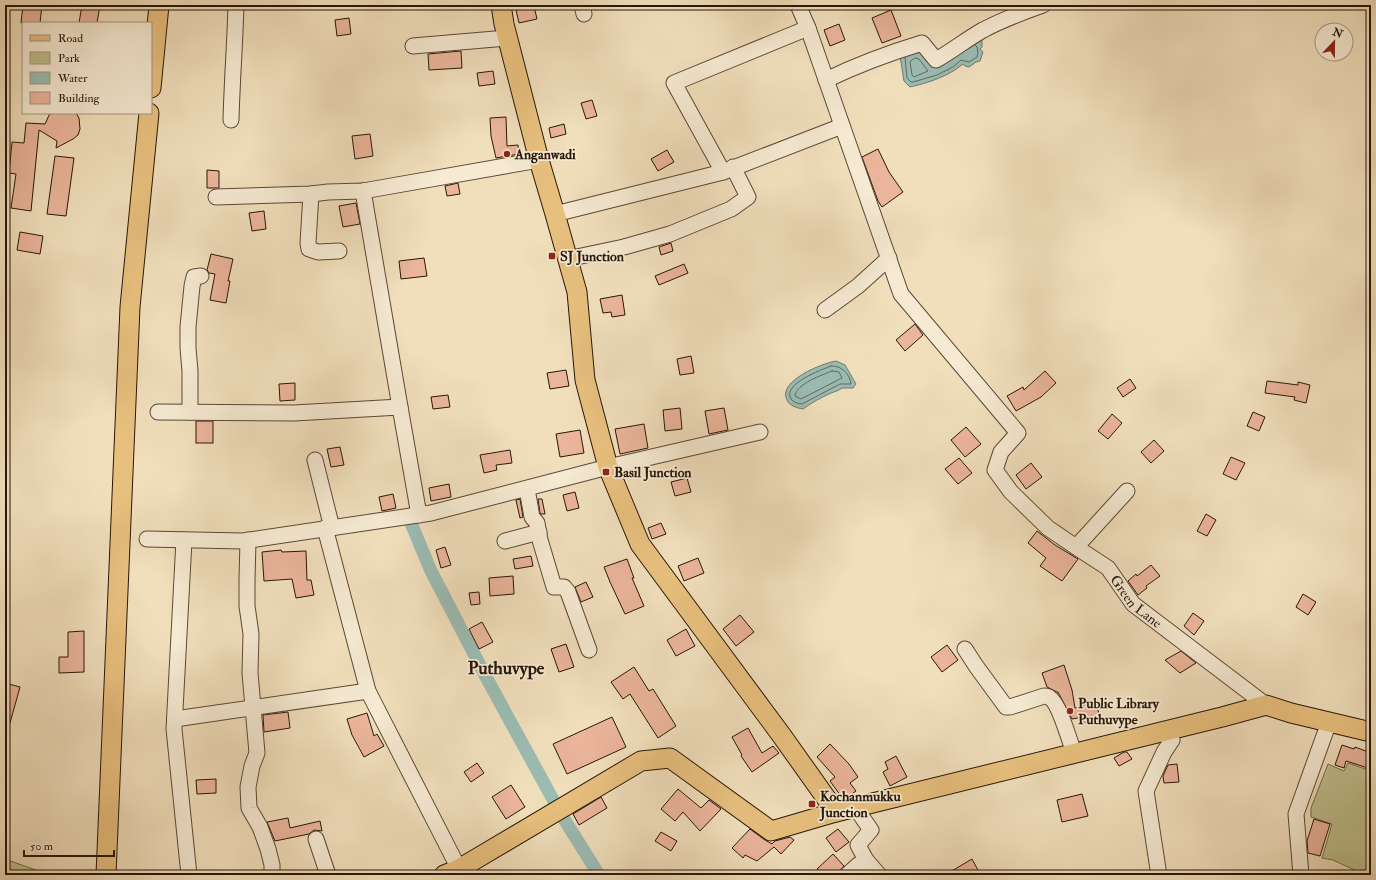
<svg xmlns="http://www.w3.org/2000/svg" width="1376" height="880" viewBox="0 0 1376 880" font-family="'IM FELL Double Pica',serif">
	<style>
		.green { fill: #bec08d; stroke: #736b4a }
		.water { fill: #9bbcb3; stroke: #6d7a6f }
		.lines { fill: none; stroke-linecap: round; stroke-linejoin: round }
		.shore { stroke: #62695e; stroke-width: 1 }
		.canal { stroke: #9bbcb3; stroke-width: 13 }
		.building { fill: #ebb59b; stroke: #281608 }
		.minor-casing { stroke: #5a4835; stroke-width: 17 }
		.major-casing { stroke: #281608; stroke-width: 21 }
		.minor { stroke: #f6ead3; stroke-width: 15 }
		.major { stroke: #e8c07e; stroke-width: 19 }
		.poi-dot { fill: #8f2418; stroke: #f6ead3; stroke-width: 1.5 }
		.labels { text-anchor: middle; stroke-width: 3.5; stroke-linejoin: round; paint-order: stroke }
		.poi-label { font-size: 14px; font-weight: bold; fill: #281608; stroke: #f6ead3; text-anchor: start }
		.street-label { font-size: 14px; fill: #281608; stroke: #f6ead3 }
		.district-label { font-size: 18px; font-weight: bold; fill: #281608; stroke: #f6ead3 }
	</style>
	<rect width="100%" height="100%" fill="#f1dfbc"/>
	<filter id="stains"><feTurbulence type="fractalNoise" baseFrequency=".005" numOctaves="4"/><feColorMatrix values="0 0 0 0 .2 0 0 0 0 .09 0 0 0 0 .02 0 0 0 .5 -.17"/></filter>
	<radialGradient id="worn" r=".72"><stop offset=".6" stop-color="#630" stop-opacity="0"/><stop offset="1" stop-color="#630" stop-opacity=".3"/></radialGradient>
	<g class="green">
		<polygon points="1348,763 1371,771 1371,875 1365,875 1333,860 1322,858 1332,824 1311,817 1311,808 1328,764 1344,771"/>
		<polygon points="5,859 50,875 5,875"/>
	</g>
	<g class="water">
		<path d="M982 38V47L980 49 983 52 980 61 976 62 969 67 965 66 963 64C949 76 928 83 910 87L904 81 900 56 918 49 927 55Z"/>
		<path d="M836 361 845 365 856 384 853 388H842C838 391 836 391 831 393 822 397 811 403 803 409 797 408 790 406 787 400 777 381 823 363 836 361Z"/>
	</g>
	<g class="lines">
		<g class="shore">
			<polyline points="905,57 907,78 911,82 913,82 937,75 953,67 961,60 969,62 977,57 978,53 977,47 975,45"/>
			<polygon points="915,58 919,59 928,71 914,77 912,75 910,62"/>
			<path d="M831 366C841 365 850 374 851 384H840L802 404C798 404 793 402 791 399 782 384 821 370 831 366Z"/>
			<path d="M832 371 839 372 842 378 801 399 795 396C796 384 822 375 832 371Z"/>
		</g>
		<g class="canal">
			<polyline points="411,523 431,571 486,677 556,805"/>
			<polyline points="564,819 599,875"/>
		</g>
	</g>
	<g class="building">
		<polygon points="23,5 42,5 40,23 21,23"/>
		<polygon points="82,5 100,5 97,23 79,23"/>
		<polygon points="534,6 537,19 519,23 516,10"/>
		<polygon points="891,10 901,36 882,43 872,18"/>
		<polygon points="349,18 351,34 337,36 335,20"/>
		<polygon points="839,24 845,40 830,46 824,30"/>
		<polygon points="461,51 462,68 429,70 428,54"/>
		<polygon points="493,71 495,84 479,86 477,73"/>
		<polygon points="592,100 597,116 586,119 581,103"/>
		<polygon points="50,113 76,113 79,118 80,129 78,135 73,139 56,148 57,141 39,130 31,211 11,208 16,174 9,173 12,142 24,143 26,123 45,124"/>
		<polygon points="506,117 507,146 518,145 519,154 496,158 491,136 490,118"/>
		<polygon points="564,124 566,134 551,138 549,128"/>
		<polygon points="370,134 373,156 355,159 352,136"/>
		<polygon points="878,149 889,172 903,192 882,207 878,201 862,157"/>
		<polygon points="667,150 674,162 658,171 651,159"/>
		<polygon points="55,156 74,158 66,216 47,214"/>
		<polygon points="207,170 219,171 219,188 207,188"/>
		<polygon points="458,183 460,194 447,196 445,186"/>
		<polygon points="356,203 360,224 343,227 339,206"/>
		<polygon points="264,211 266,229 252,231 249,213"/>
		<polygon points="20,232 43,236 40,254 17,250"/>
		<polygon points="671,243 673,251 661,255 659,247"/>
		<polygon points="211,254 233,259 228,281 230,281 226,303 210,300 215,274 209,273 207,270"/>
		<polygon points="424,258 427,276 401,279 399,261"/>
		<polygon points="684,264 688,273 659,285 655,276"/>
		<polygon points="622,295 625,315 612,317 611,312 603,313 600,299"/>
		<polygon points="915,324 923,335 905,351 896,340"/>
		<polygon points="691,356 694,373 680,375 677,359"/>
		<polygon points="566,370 569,386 550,389 547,373"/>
		<polygon points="1045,371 1056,383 1041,397 1016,411 1007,396 1023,387 1024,390"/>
		<polygon points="1130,379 1136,388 1123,397 1117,388"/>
		<polygon points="1267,381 1298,385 1298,382 1310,385 1306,403 1294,400 1295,397 1265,393"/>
		<polygon points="295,383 295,400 280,401 279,384"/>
		<polygon points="448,395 450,407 433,409 431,397"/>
		<polygon points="680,408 682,429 665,431 663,410"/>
		<polygon points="724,408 728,430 709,434 705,411"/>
		<polygon points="1253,412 1265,417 1259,431 1247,426"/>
		<polygon points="1112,414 1122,423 1108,439 1098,431"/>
		<rect x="196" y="421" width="17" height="22"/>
		<polygon points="644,424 648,448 620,454 615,429"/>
		<polygon points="966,427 981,444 965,457 951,440"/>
		<polygon points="580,430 584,453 560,457 556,434"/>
		<polygon points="1154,440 1164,451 1151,463 1141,452"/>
		<polygon points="340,447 344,465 331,467 327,449"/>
		<polygon points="510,450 512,463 496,465 497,470 484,473 480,455"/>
		<polygon points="1231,457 1245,463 1236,480 1223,474"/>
		<polygon points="959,458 972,473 958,484 945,469"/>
		<polygon points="1031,463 1042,477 1026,489 1016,475"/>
		<polygon points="687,478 691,492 675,496 671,482"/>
		<polygon points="449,484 451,497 431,501 429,488"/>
		<polygon points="575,492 579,508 567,511 563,495"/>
		<polygon points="393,494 396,508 382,511 379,497"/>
		<polygon points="520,499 523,517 520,518 516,500"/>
		<polygon points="538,499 542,499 545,514 541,514 540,513"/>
		<polygon points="1206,514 1216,520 1207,536 1197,531"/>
		<polygon points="661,523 666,534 652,539 648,528"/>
		<polygon points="1037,531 1055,545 1078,559 1062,581 1040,566 1046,558 1028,543"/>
		<polygon points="445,547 451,565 441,568 436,550"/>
		<polygon points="281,550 282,552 306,551 307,580 311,580 314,595 296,598 292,579 264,581 262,552"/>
		<polygon points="531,556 533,566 515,569 513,559"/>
		<polygon points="698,558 704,573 684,581 678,566"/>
		<polygon points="627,559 634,578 632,578 644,606 625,614 610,582 604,567"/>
		<polygon points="1151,565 1160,576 1146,586 1147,588 1138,595 1128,581 1136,574 1137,576"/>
		<polygon points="513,576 514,594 490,596 489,578"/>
		<polygon points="586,582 593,597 581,602 575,587"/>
		<polygon points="479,592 480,604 471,605 469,593"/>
		<polygon points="1303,594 1316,602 1308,615 1296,607"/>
		<polygon points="1193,613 1204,621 1194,635 1184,626"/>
		<polygon points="740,615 754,632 736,646 723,629"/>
		<polygon points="482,622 493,642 479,649 469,629"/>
		<polygon points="686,629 695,646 676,656 667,640"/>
		<polygon points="84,631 84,672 59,673 59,657 68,657 68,632"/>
		<polygon points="566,644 574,667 559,672 551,649"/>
		<polygon points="947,645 958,660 942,672 931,657"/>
		<polygon points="1181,651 1196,663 1180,673 1165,660"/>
		<polygon points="1064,665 1072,690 1075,708 1096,701 1100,719 1084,723 1083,717 1072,719 1058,692 1057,692 1047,687 1042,673"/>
		<polygon points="634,667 649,691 653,689 676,726 658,738 630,694 623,699 611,682"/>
		<polygon points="5,683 20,687 8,730 5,730"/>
		<polygon points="288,712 290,728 264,732 263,715"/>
		<polygon points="367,713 374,736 377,734 384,746 364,757 352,735 347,719"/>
		<polygon points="612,717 626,747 567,774 553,744"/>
		<polygon points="748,728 762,753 773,746 779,753 752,772 741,756 742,755 732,737"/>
		<polygon points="830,744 849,764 858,777 850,783 856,791 846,798 843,799 830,781 835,777 817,757"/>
		<polygon points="1342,745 1354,749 1355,747 1371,753 1371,769 1346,761 1344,768 1335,765"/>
		<polygon points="1124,752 1127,752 1132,759 1119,766 1114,758"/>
		<polygon points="896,756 907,777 890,786 883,772 888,769 885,762"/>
		<polygon points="477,763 484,773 471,782 464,772"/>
		<polygon points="1177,764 1179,782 1164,783 1163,776 1168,765"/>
		<polygon points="216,779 216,793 197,794 196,780"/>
		<polygon points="511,785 525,807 506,819 492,797"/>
		<polygon points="678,789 701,808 709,800 721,809 700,831 683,812 675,821 661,809"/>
		<polygon points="1082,794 1088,816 1062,822 1057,800"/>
		<polygon points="601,797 607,808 579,825 573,814"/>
		<polygon points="288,818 290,828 320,821 322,831 314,830 309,834 275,841 267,822"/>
		<polygon points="1314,819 1330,824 1320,856 1308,853 1307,841"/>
		<polygon points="750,829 765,840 772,844 775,841 790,837 794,840 781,854 774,847 757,861 745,855 743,858 732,848"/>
		<polygon points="838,829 849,842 836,852 826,838"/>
		<polygon points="661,832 677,841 671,851 655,841"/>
		<polygon points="833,854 844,866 839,872 838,875 824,875 817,869"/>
		<polygon points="972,859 979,872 974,875 945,875"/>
	</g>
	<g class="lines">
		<defs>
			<g id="minor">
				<polyline points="582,5 584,14"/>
				<path id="s1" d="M798 5 808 28 901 294 1018 433 1001 452 995 470 1011 492 1048 528 1085 553 1108 568 1133 604 1266 705"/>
				<polyline points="413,46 507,38"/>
				<path d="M826 80C857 65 889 53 922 43L936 60C952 51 967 39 983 30 1002 20 1023 12 1043 5"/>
				<path d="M231 120C232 81 235 43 236 5"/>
				<polyline points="723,172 674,83 808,28"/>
				<polyline points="363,191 400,407"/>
				<polyline points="311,194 308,243 309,249 318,252 339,251"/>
				<polyline points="216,197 311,194 328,192 363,191 539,160"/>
				<polyline points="555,214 723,172 842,126"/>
				<polyline points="567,259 624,247 670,234 731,209 748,197 733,167"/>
				<polyline points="825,310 858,286 889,258"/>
				<polyline points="158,412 294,413 400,407 419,515"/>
				<polyline points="190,412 190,371 188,348 188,327 192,286 194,277 201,276"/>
				<polyline points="315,460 332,528"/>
				<polyline points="527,489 532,517 537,523 540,540 554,587 564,587 568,592 589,650"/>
				<polyline points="325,528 368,691 459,869"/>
				<polyline points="147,539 243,541 431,513 608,467 760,432"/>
				<polyline points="184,540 174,729 189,875"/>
				<polyline points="248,540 247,580 247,606 251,634 250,673 257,753 252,766 248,787 249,808 260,827 268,849 272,865 272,875"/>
				<polyline points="505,541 539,532"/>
				<polyline points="1076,547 1127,491"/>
				<path d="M965 649 976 666 1006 707H1010L1044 696C1046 696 1049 697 1050 698 1059 703 1070 742 1074 753"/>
				<polyline points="175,719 368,691"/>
				<polyline points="855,807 871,830 858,845 866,860 879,875"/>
				<polyline points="316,839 328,875"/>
				<polyline points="1158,869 1146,791 1164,752 1172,740 1165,731"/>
				<polyline points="847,875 858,865 866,860"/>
				<polyline points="1301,875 1296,814 1329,722"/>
			</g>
			<g id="major">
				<polyline points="501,5 504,24 539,160 555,214 577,292 585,380 608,467 640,544 782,736 836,812"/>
				<polyline points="151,88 159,5"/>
				<polyline points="106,875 130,307 149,113"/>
				<polyline points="444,875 459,869 641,761 670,758 771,831 836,812 1222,717 1266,705 1291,713 1371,732"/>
			</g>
		</defs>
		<use href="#minor" class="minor-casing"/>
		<use href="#major" class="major-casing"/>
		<use href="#minor" class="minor"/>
		<use href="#major" class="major"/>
	</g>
	<g class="poi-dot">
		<circle cx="507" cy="154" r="4"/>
		<rect x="548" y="252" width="8" height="8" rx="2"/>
		<rect x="602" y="468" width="8" height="8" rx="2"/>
		<circle cx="1070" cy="711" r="4"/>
		<rect x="808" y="800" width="8" height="8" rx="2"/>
	</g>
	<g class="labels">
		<g class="poi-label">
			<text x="515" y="159">Anganwadi</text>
			<text x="560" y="261">SJ Junction</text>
			<text x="614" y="477">Basil Junction</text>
			<text x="1078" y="708">Public Library<tspan x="1078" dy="16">Puthuvype</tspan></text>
			<text x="820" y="801">Kochanmukku<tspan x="820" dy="16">Junction</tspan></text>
		</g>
		<g class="street-label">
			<text dy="5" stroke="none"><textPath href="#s1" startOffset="728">Green Lane</textPath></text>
		</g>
		<g class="district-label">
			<text x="506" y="674">Puthuvype</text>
		</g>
	</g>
	<rect width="1376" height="880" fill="none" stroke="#f1dfbc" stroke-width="20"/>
	<rect x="6" y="6" width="1364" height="868" fill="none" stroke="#281608" stroke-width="2"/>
	<rect x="10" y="10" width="1356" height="860" fill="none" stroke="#281608"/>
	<rect x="22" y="22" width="130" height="92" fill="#f6ead3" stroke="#a49582"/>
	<rect x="30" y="35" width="20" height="6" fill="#e8c07e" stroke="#a49582"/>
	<text x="58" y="42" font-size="12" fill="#281608">Road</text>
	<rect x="30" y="52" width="20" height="12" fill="#bec08d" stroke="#a49582"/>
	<text x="58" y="62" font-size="12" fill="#281608">Park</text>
	<rect x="30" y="72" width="20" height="12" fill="#9bbcb3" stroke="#a49582"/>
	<text x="58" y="82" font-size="12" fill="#281608">Water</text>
	<rect x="30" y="92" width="20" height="12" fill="#ebb59b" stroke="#a49582"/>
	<text x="58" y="102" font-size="12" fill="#281608">Building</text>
	<g transform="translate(1334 42) rotate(22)"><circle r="19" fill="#f6ead3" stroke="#a49582"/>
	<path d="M0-3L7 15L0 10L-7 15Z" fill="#8f2418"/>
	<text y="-6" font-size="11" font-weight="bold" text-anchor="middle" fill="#281608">N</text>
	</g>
	<path d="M24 850v6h90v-6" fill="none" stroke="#281608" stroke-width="2"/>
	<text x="30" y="850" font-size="12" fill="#281608" stroke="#f6ead3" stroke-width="3" paint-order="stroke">50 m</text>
	<rect width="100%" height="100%" filter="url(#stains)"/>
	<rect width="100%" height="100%" fill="url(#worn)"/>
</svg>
